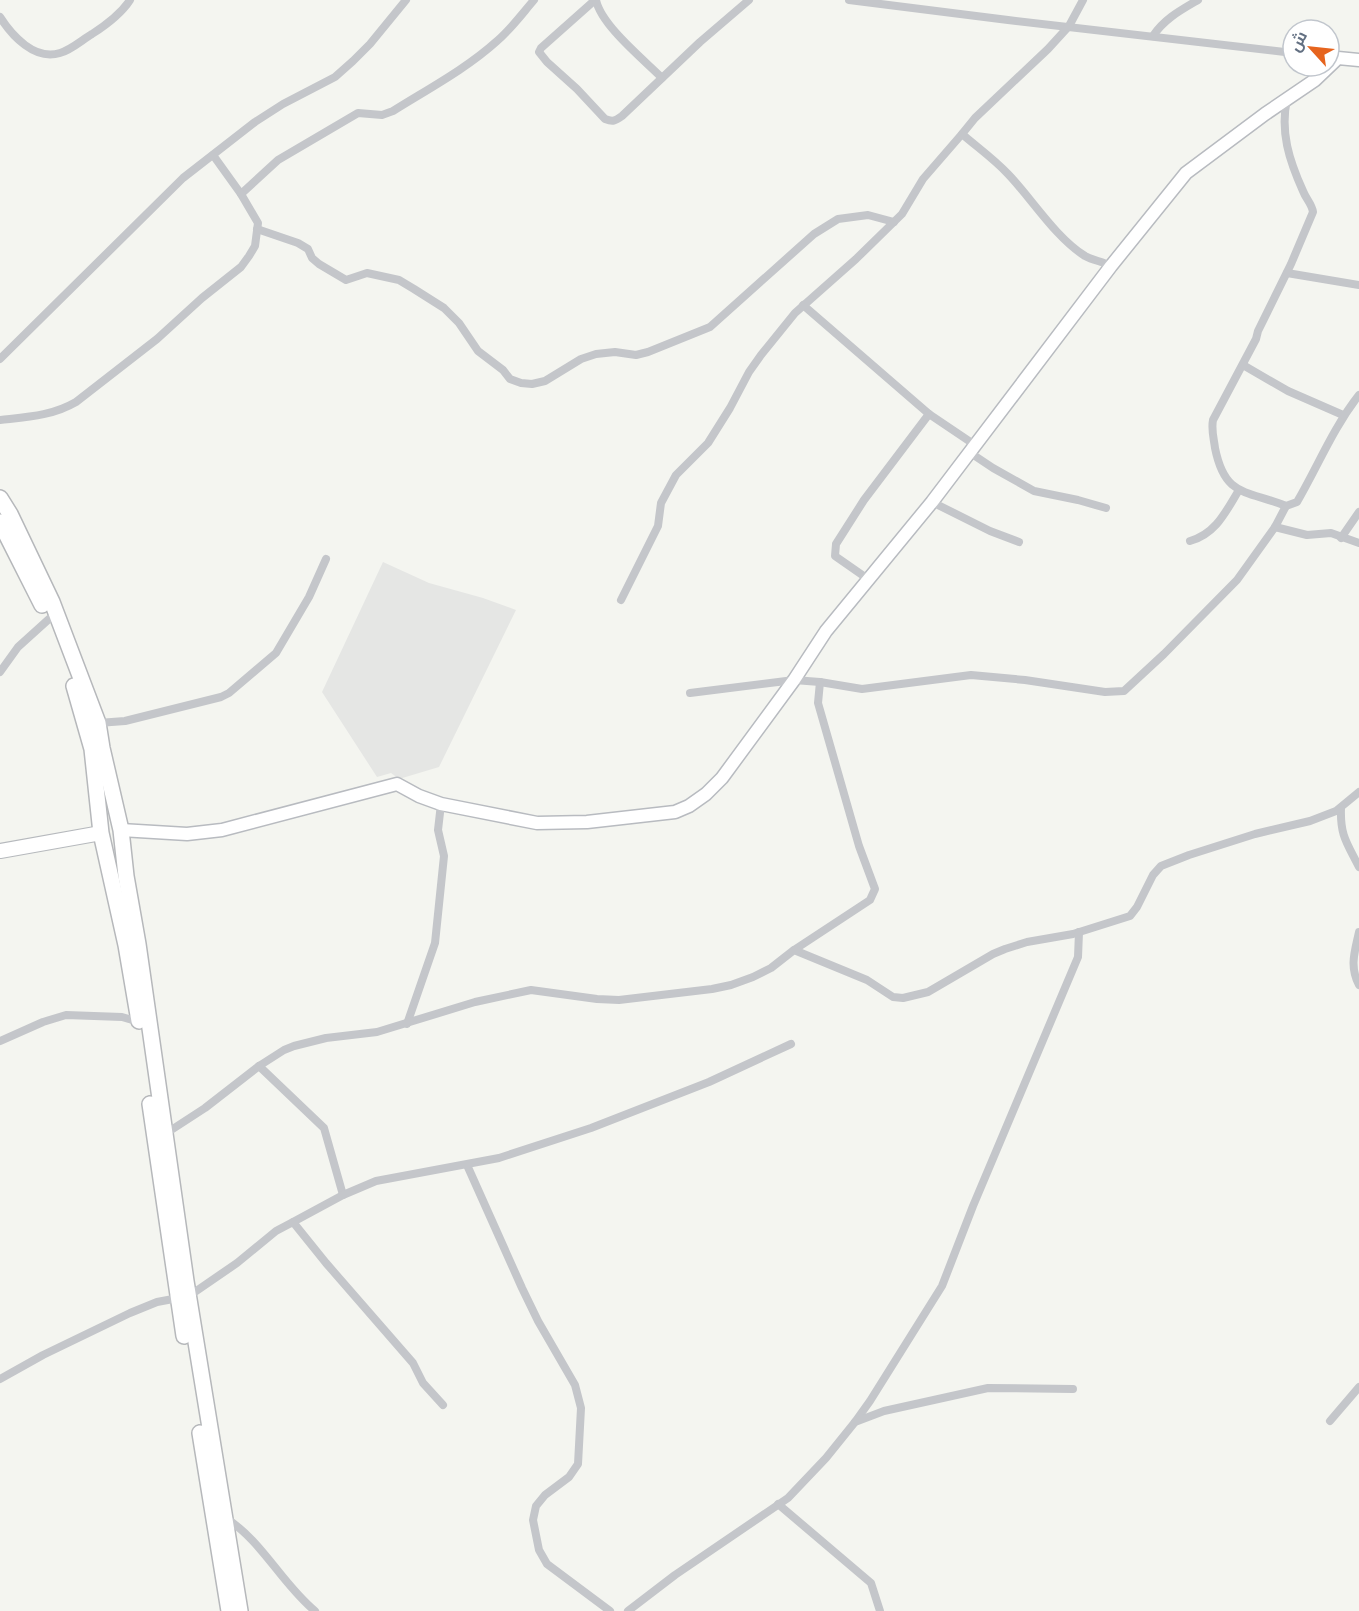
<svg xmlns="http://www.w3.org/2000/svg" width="1359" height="1611" viewBox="0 0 1359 1611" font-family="'DM Sans',Cairo,sans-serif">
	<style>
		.built { fill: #e5e6e4 }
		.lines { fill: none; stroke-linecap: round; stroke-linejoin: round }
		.secondary-casing { stroke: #b8bbc0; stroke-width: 15 }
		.primary-casing { stroke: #b6b9bd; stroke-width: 16 }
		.highway-casing { stroke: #b6b8bb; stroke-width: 18 }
		.street { stroke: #c4c6ca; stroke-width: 8 }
		.secondary { stroke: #fff; stroke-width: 12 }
		.primary { stroke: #fff; stroke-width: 14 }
		.highway { stroke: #fff; stroke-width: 15 }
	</style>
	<rect width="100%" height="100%" fill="#f4f5f0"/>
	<polygon class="built" points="383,562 429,583 483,598 516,610 439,767 399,779 391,773 377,777 322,692"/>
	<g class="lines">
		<defs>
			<polyline id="secondary" points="121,830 187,834 222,830 397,784 419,796 441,804 537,823 587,822 675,812 689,806 706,794 722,778 794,680 826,631 932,502 1111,266 1186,173 1265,114 1315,80 1338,58 1359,60"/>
			<polyline id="primary" points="0,851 101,833"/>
			<g id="highway">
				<polyline points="0,498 10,514 52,602 98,723 102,748 121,830 126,876 138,944 186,1281 240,1611"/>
				<polyline points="0,522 42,605"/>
				<polyline points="74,686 92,749 101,833 126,945 139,1021"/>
				<polyline points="150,1104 184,1336"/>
				<polyline points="200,1433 229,1611"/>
			</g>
		</defs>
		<use href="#secondary" class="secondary-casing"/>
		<use href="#primary" class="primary-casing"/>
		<use href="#highway" class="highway-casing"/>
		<g class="street">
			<path d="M595 0 541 48 539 52 547 62 577 89 605 119C613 122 615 121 622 116L700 42 749 0"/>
			<path d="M596 0C601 25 643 59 662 78"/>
			<polyline points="849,0 1008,20 1293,53"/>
			<path d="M0 17C12 36 35 61 60 53 71 50 82 40 92 34 106 25 121 14 130 0"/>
			<path d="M1153 36C1164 19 1181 10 1198 0"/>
			<path d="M1287 99C1280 132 1289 160 1303 191 1306 199 1312 204 1313 212L1291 264 1258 331 1256 339 1213 420C1211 430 1214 439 1215 448 1225 498 1247 490 1286 506L1297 502C1318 466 1333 428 1359 395"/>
			<path d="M962 134C977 147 994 159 1008 174 1032 199 1055 237 1085 256 1094 261 1102 261 1111 266"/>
			<path d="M213 155 241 194 278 160 358 113 382 115 393 111C428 89 466 69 497 41 511 29 522 14 534 0"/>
			<polyline points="257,229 298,243 308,249 312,258 319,264 346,280 367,273 399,280 414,289 444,308 459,323 478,351 503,370 510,379 521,383 532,384 545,381 581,359 596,354 615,352 636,355 648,352 710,327 814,234 838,219 868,215 894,222"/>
			<polyline points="1287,273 1359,285"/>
			<polyline points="803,305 929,414 975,445"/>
			<polyline points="0,359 183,178 255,122 283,104 335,77 353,61 370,44 406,0"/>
			<polyline points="1243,365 1288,391 1343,415"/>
			<path d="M0 420C27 417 52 416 76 402L157 339 202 298 241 267 249 256 255 246 258 223 241 194"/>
			<polyline points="969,452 993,468 1034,491 1078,500 1106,508"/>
			<polyline points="932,502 990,531 1019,542"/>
			<polyline points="1275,527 1307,535 1331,533 1359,543"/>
			<polyline points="1341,538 1359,512"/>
			<path d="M1190 541C1216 534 1226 511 1239 490"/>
			<polyline points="868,579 835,556 836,544 864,500 929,414"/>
			<polyline points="621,600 658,526 661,503 676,475 708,443 730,408 749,372 761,355 795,313 856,259 902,214 923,179 962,134 975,118 1048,49 1069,26 1083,0"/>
			<polyline points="0,672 18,647 49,619"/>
			<polyline points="690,693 794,680 820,682 862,689 971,675 1025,680 1105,692 1124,691 1164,654 1237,580 1275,527 1286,506"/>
			<polyline points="98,723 125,721 221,697 229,693 276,653 309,597 326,559"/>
			<path d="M1341 808C1340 836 1347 843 1359 867"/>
			<path d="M1359 932C1355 951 1349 966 1359 985"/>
			<polyline points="794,950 870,900 875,889 859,846 818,703 820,682"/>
			<polyline points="407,1024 435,943 444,856 438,830 441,804"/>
			<polyline points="0,1041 43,1022 66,1015 122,1017 139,1022"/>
			<polyline points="259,1066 324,1128 343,1195"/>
			<polyline points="165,1134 205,1108 259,1066 284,1050 294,1046 326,1038 377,1032 475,1002 531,990 597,999 619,1000 712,989 731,985 753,977 771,968 794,950 867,980 893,997 903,998 928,992 993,954 1005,949 1027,942 1073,934 1130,916 1137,907 1153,875 1161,866 1189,855 1255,834 1310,821 1336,811 1359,792"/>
			<polyline points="467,1165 522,1288 538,1321 575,1385 581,1408 578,1464 569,1477 545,1495 536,1506 533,1520 539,1550 547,1564 610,1611"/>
			<polyline points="293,1222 343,1195 376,1181 499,1158 591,1128 709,1082 791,1044"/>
			<polyline points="0,1379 43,1355 130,1313 157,1302 189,1296 237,1263 276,1231 293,1222 326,1263 413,1363 423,1383 443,1405"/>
			<polyline points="1330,1421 1359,1387"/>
			<polyline points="855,1422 870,1401 942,1286 973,1206 1078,957 1079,932"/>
			<polyline points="778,1504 871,1583 880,1611"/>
			<path d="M224 1517C262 1540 281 1583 315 1611"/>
			<polyline points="628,1611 675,1575 788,1498 826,1458 855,1422 884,1411 988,1388 1073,1389"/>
		</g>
		<use href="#secondary" class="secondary"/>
		<use href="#primary" class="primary"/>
		<use href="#highway" class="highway"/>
	</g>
	<g transform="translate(1311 48) rotate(297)"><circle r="28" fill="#ffffff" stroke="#c1c6cd" stroke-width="1.5"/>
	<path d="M0-4.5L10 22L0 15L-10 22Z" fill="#e6641e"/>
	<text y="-9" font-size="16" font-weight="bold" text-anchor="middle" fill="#637082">ش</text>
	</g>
</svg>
